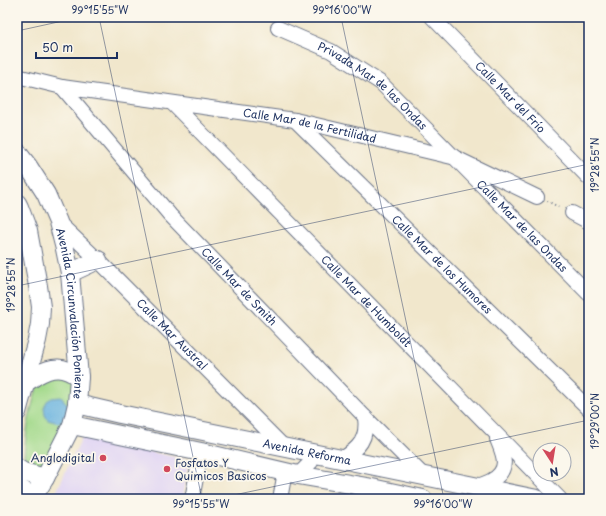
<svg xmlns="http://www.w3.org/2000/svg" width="606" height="516" viewBox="0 0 606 516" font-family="'Playpen Sans',sans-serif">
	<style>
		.built { fill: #e0d4f4 }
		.green { fill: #a2d98a; stroke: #5e8474 }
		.water { fill: #65b1de; stroke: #40709e }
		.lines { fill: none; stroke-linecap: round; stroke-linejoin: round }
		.minor-casing { stroke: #666f84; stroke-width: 16 }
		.major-casing { stroke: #666f84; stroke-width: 20 }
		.path { stroke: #666f84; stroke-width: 2; stroke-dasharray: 1 3; stroke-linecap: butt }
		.minor { stroke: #fff; stroke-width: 14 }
		.major { stroke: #fff; stroke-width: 18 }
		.ticks { fill: none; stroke: #1b2f5e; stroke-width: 1; stroke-opacity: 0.45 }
		.poi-dot { fill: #d1495b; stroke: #fbf7ec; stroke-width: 1.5 }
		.labels { text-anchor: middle; stroke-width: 3.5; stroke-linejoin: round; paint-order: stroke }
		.street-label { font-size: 11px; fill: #1b2f5e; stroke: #fbf7ec }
		.poi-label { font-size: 11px; fill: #1b2f5e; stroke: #fbf7ec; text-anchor: end }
		.neatline { fill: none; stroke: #1b2f5e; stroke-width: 1.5 }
		.ticks-label { font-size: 10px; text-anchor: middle; fill: #1b2f5e }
	</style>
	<rect width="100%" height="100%" fill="#fbf7ec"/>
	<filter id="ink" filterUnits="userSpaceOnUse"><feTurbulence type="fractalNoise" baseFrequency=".025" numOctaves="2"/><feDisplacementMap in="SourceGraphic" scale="8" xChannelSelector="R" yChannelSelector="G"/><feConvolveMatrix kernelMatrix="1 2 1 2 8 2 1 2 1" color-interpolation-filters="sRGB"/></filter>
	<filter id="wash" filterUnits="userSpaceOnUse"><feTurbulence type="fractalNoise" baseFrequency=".012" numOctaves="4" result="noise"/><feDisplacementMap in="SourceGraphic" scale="16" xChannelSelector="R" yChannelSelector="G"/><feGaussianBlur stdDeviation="0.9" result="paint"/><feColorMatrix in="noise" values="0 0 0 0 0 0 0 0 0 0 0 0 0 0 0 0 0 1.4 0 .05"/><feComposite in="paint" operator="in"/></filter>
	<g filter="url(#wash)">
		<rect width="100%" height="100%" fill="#f1e7cc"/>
		<polygon class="built" points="82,437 188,460 183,499 53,499"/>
		<path class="green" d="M62 370 79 387 45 468 32 466 24 456C26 429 31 404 40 379Z"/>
		<polygon class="water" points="61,397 68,405 69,414 59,423 48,420 45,415 44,408 47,401 52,398"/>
	</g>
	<g filter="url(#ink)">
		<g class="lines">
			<defs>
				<g id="minor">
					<path id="s1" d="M432 17C484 71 537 124 589 178"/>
					<path id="s2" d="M278 28 331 51 381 83 589 294"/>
					<path id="s3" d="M17 76 62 87 295 120 456 158 537 197"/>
					<path id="s4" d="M62 87 170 215 365 417 425 477"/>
					<path id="s5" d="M173 104 560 499"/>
					<path id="s6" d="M295 120 589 409"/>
					<polyline points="572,213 589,222"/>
					<path id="s7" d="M58 222 98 260 284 447"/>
					<path d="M342 459C359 448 368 439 365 417"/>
					<polyline points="298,475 311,462 316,454"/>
					<path d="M475 487C480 485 487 483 492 480 511 469 503 454 497 439"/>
					<polyline points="192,499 201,452"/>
					<polyline points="280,499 285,472"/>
				</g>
				<g id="major">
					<path id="s8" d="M17 152 28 166 46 194 58 222 65 249 70 273 79 377 77 404 72 425 45 478 32 499"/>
					<polyline points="17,203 19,207 28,231 38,286 41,307 40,324 37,340 17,412"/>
					<polyline points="70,273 98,260"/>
					<path d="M20 385C26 383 31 379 37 375 53 366 63 366 79 377"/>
					<path id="s9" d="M77 404 120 414 537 499"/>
					<polyline points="72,425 201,452 298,475 367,487 423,499"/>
					<polyline points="17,468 23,472 45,478"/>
					<polyline points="17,487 24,491 33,498"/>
				</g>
			</defs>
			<use href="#minor" class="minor-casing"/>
			<use href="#major" class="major-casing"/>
			<polyline class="path" points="547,201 561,208"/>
			<use href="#minor" class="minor"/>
			<use href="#major" class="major"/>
		</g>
	</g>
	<path class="ticks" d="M99 17 202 499M341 17 444 499M584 17 589 43M17 31 81 17M17 286 589 164M215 499 589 420"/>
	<g class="poi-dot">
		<circle cx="103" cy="458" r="4"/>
		<circle cx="167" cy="469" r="4"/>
	</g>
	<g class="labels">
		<g class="street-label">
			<text dy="4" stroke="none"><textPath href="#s2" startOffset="112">Privada Mar de las Ondas</textPath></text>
			<text dy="4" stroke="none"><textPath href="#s1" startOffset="112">Calle Mar del Frío</textPath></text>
			<text dy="4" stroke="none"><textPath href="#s3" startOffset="297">Calle Mar de la Fertilidad</textPath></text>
			<text dy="4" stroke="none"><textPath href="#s2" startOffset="318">Calle Mar de las Ondas</textPath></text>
			<text dy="4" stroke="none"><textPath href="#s6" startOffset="206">Calle Mar de los Humores</textPath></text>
			<text dy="4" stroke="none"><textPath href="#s4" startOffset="267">Calle Mar de Smith</textPath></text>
			<text dy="4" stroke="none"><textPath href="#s5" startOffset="276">Calle Mar de Humboldt</textPath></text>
			<text dy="4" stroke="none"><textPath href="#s8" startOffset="174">Avenida Circunvalación Poniente</textPath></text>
			<text dy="4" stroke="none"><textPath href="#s7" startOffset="160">Calle Mar Austral</textPath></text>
			<text dy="4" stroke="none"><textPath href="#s9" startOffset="235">Avenida Reforma</textPath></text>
		</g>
		<g class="poi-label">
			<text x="95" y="462">Anglodigital</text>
			<text x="175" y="467" text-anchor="start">Fosfatos Y<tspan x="175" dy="13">Quimicos Basicos</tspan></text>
		</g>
	</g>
	<rect width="606" height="516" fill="none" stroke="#fbf7ec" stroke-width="44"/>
	<g transform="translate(552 462) rotate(168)"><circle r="19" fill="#fbf7ec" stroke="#a1a7b3"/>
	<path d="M0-3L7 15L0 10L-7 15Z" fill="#d1495b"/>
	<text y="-6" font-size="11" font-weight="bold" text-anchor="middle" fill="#1b2f5e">N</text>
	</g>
	<path d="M36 52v6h81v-6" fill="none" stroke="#1b2f5e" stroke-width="2"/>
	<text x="42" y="52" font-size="12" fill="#1b2f5e" stroke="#fbf7ec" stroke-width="3" paint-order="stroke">50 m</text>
	<rect x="22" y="22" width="562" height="472" class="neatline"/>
	<g class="ticks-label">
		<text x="100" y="14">99°15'55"W</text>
		<text x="342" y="14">99°16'00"W</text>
		<text transform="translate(595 165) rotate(-90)" y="4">19°28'55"N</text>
		<text transform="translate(11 285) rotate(-90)" y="4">19°28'55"N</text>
		<text transform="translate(595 421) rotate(-90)" y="4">19°29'00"N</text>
		<text x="201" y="508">99°15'55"W</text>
		<text x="443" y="508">99°16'00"W</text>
	</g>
</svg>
